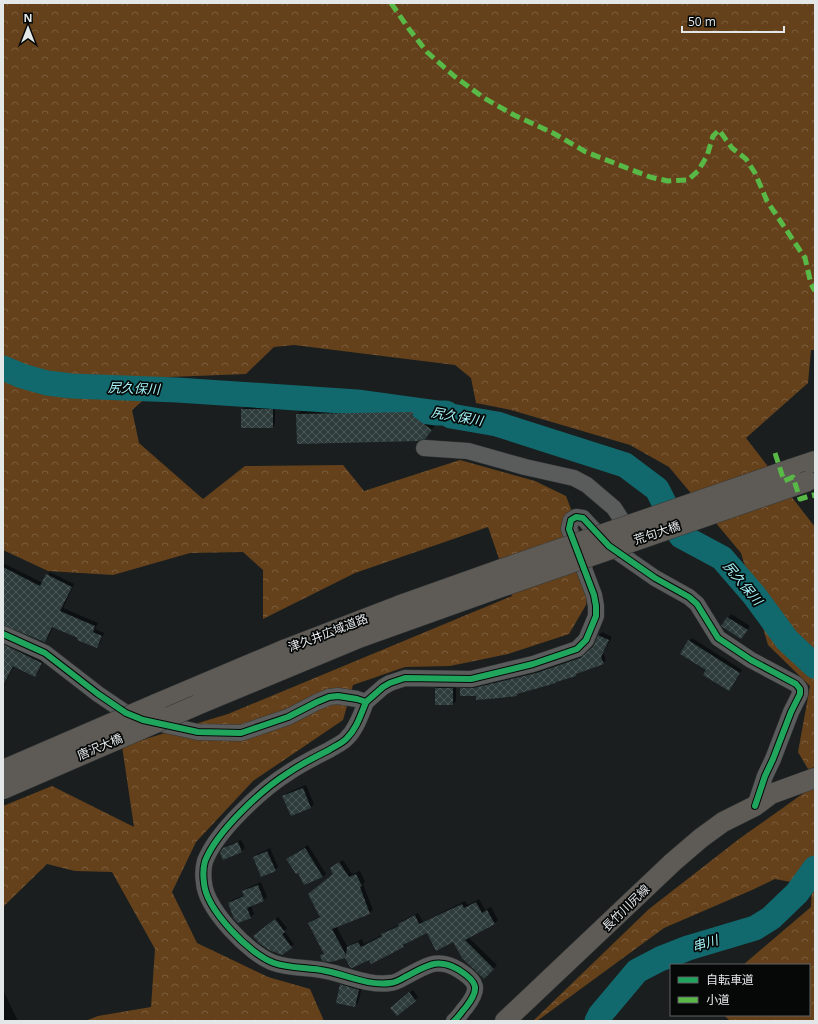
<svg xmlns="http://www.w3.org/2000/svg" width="818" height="1024" viewBox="0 0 818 1024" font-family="'Open Sans','Noto Sans JP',sans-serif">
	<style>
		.forest { fill: url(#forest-crowns) }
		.shadow { fill: #0007 }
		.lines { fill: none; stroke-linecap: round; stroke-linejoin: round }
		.river { stroke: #11686d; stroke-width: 25 }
		.building { fill: url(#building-cross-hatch) }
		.minor-casing { stroke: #353838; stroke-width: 17 }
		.major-casing { stroke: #353838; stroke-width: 21 }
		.minor { stroke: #5a5c5c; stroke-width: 16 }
		.major { stroke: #5e5b56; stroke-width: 20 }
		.major-bridge-casing { stroke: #353838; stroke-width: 21; stroke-linecap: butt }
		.major-bridge { stroke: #5e5b56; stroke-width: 20 }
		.quiet { stroke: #58b947; stroke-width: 5; stroke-dasharray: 10 5; stroke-linecap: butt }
		.cycleway-casing { stroke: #060808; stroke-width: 8 }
		.cycleway { stroke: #20a55d; stroke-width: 6 }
		.labels { text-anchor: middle; stroke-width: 3.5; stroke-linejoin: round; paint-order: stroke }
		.street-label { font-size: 12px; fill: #e3e7e8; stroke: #060808 }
		.water-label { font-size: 13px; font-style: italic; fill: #a3f3f8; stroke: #060808 }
	</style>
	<defs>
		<pattern id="forest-crowns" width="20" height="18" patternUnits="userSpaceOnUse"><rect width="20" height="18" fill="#64411b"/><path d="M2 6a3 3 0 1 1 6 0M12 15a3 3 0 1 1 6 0" fill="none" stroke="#7a5c3c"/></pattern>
		<pattern id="building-cross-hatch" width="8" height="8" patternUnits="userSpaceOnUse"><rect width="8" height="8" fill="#2f3c3c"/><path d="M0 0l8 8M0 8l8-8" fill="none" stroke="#4d5858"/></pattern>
	</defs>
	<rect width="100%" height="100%" fill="#1a1e1e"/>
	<g class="forest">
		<polygon points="3,3 815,3 815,350 811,350 808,383 746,438 815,527 815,767 808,769 798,752 810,686 768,645 741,553 669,467 630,445 511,410 476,403 471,378 455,365 294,345 274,347 246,374 170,377 132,410 139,443 203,499 245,466 343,465 364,491 460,460 535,481 566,496 593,567 586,605 569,634 508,654 450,666 405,667 353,685 343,720 253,781 196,842 172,892 197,943 268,977 310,989 324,1021 85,1021 98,1016 151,1007 155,949 112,872 75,871 47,864 3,907 3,806 52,786 134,827 122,746 228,714 512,596 488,527 355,573 263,619 263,570 243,552 190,553 113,575 48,571 3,550"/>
		<polygon points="815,785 815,1021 730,1021 724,1015 809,1015 809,965 743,965 811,907 812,886 775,879 752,890 664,928 537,1021 533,1021 649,909 739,839"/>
	</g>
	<g class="shadow">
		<polygon points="275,406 275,424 273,427 242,410 245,407"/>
		<polygon points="420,406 420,409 437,423 425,438 297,415 304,408"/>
		<polygon points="3,563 43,583 50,572 74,584 63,608 98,623 95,629 104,633 100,643 97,646 53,627 48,638 45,641 3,624"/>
		<polygon points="731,614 750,626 744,635 723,625"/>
		<polygon points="602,632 612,637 603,653 606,660 603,663 577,673 575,675 558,680 556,682 518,693 516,695 477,695 461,689 464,686 477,686 539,671 588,653 594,647 599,635"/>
		<polygon points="692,638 742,670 732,686 707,670 689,641"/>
		<polygon points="3,639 44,659 38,673 35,676 14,665 3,688"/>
		<polygon points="439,685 456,685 456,701 453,704 436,688"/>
		<polygon points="306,785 314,804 311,807 284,796 287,793"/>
		<polygon points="241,840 245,848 242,851 224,848 228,845"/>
		<polygon points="308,845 326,874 323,877 304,884 291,856"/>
		<polygon points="270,848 278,867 275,870 254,857 257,854"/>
		<polygon points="343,860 352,874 360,871 365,882 363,884 373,910 369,913 336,926 348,948 352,944 362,939 364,944 382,935 386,931 399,925 402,921 418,913 423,922 465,901 468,905 479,899 485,910 491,907 498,920 494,924 468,937 497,965 484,978 453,940 427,932 407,943 403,946 346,957 321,955 324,953 309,923 313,920 321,916 334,874 335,865"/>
		<polygon points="261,882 267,897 264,900 251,905 254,914 251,917 238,922 229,903 232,900 245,895 244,892 247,888"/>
		<polygon points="278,917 287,928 284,931 294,944 282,954 258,933"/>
		<polygon points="344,982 362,987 358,1003 355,1006 340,985"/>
		<polygon points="3,990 18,1021 3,1021"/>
		<polygon points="413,990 418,997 415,1000 395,1005"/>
	</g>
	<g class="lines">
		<g class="river">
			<polyline points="3,368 22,376 47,383 72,386 177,390 357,402 437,413 446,413 451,416 497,424 625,465 657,489 681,536 722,558 754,595 787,640 815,666"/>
			<polyline points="597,1021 600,1015 637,971 660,959 688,948 755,928 771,918 797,893 815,868"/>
		</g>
	</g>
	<g class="building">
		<rect x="241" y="409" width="32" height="19"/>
		<polygon points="413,412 413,416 432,430 425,439 418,441 297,444 296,414"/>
		<polygon points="3,567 40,586 46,574 72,587 60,611 95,626 93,632 102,636 97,648 77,640 78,638 52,627 45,642 3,625"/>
		<polygon points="727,617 748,630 741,639 721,626"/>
		<polygon points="598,635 609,640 601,657 604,664 576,674 576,676 556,682 556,683 517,694 517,696 500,698 476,700 476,696 460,696 460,688 473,688 511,679 536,673 580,658 593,647"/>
		<polygon points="688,640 740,673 729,691 703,675 706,670 680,654"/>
		<polygon points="3,644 42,663 35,677 13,666 3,686"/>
		<rect x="435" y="688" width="18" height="17"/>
		<polygon points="303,788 311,808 291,816 282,796"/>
		<polygon points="238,842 242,852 223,860 220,853 223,848"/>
		<polygon points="305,848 323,877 304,885 298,873 296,874 286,859"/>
		<polygon points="267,851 276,871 261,877 253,857"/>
		<polygon points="339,862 349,877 356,874 362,886 360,887 370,914 332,929 346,955 347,947 358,942 361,947 382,936 381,934 399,926 398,924 415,915 419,924 462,904 464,908 476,902 482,913 487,910 495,924 465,940 494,969 484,979 462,958 453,942 436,951 427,933 403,945 404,947 371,964 369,960 352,968 350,967 345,958 331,962 322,961 320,955 324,954 308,923 320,917 308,894 333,874 330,868"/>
		<polygon points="258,885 264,901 247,908 251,918 238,923 234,919 228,903 244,896 242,891"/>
		<polygon points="275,919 285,932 282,934 292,948 282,955 269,950 259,943 253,936"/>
		<polygon points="340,984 359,990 355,1007 336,1003"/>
		<polygon points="409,992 416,1001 397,1016 390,1008"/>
	</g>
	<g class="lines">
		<defs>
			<g id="minor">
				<polyline points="424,448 468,451 525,467 574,478 587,485 614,508 623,522 627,537"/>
				<path d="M3 634 45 653 98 694 126 713 143 720 198 732 241 733 288 717 317 702 329 697 338 696 357 699 366 702C361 714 357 728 347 738 343 743 335 746 329 750 315 757 301 764 288 773 261 790 217 831 205 861 203 868 203 876 204 883 206 909 249 954 274 963 291 969 309 967 326 971 347 975 368 986 390 983 395 983 400 980 405 977 425 967 437 956 459 970 478 982 480 989 466 1007 462 1011 459 1017 454 1021"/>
				<polyline points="366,702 383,687 390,683 405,678 471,679 533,664 577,649 586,640 596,616 596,606 594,595 569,529 571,520 576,517 583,518 609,546 655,578 689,597 697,604 718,638 751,660 796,684 800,689 800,694 791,712 773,759 765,776 755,806"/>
			</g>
			<g id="major">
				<polyline points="791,469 815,461"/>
				<polyline points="156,704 286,649 398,606 502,569"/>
				<polyline points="197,705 361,637 507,585"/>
				<polyline points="505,1021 673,862 701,838 723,822 755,806 771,794 815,778"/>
			</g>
		</defs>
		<use href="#minor" class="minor-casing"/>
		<use href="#major" class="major-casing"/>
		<use href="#minor" class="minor"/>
		<use href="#major" class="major"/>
		<defs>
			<g id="major-bridge">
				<polyline points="502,569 791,469"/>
				<polyline points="507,585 808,481"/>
				<polyline points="3,770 156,704"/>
				<polyline points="3,789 197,705"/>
			</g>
		</defs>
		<use href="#major-bridge" class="major-bridge-casing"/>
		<use href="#major-bridge" class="major-bridge"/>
		<g class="quiet">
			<polyline points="391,3 409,29 427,52 454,76 484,98 514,115 553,133 586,152 650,177 668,181 688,180 698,171 707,156 713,136 719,130 732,148 746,159 755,173 767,201 805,258 811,284 815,291"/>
			<polyline points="775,453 784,481 793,477 800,499 813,495 815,496"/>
		</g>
		<defs>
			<g id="cycleway">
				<path d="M3 634 45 653 98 694 126 713 143 720 198 732 241 733 288 717 317 702 329 697 338 696 357 699 366 702C361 714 357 728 347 738 343 743 335 746 329 750 315 757 301 764 288 773 261 790 217 831 205 861 203 868 203 876 204 883 206 909 249 954 274 963 291 969 309 967 326 971 347 975 368 986 390 983 395 983 400 980 405 977 425 967 437 956 459 970 478 982 480 989 466 1007 462 1011 459 1017 454 1021"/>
				<polyline points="366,702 383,687 390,683 405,678 471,679 533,664 577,649 586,640 596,616 596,606 594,595 569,529 571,520 576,517 583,518 609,546 655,578 689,597 697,604 718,638 751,660 796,684 800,689 800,694 791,712 773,759 765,776 755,806"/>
			</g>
		</defs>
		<use href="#cycleway" class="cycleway-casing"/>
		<use href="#cycleway" class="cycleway"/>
	</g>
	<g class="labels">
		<g class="street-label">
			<text transform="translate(657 533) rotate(-19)" y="4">荒句大橋</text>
			<text transform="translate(328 633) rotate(-21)" y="4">津久井広域道路</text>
			<text transform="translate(100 747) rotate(-23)" y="4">唐沢大橋</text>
			<text transform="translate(626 908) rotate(-44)" y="4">長竹川尻線</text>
		</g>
		<g class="water-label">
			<text transform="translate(134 388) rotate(2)" y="5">尻久保川</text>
			<text transform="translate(457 416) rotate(10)" y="5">尻久保川</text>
			<text transform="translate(743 583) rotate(50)" y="5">尻久保川</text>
			<text transform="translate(705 943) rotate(-17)" y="5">串川</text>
		</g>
	</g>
	<rect width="818" height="1024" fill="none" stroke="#e3e7e8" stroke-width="8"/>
	<rect x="670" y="964" width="140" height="52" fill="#060808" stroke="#5e6162"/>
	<rect x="678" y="977" width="20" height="6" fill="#20a55d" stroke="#5e6162"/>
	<text x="706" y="984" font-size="12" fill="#e3e7e8">自転車道</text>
	<rect x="678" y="997" width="20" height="6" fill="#58b947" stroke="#5e6162"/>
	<text x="706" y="1004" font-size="12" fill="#e3e7e8">小道</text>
	<g transform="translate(28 28)" stroke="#060808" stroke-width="3" paint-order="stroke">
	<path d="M0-3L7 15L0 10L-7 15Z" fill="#e3e7e8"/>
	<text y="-6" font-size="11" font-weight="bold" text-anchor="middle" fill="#e3e7e8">N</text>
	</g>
	<path d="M682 26v6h102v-6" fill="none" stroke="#e3e7e8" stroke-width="2"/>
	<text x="688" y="26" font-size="12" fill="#e3e7e8" stroke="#060808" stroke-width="3" paint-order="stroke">50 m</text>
</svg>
